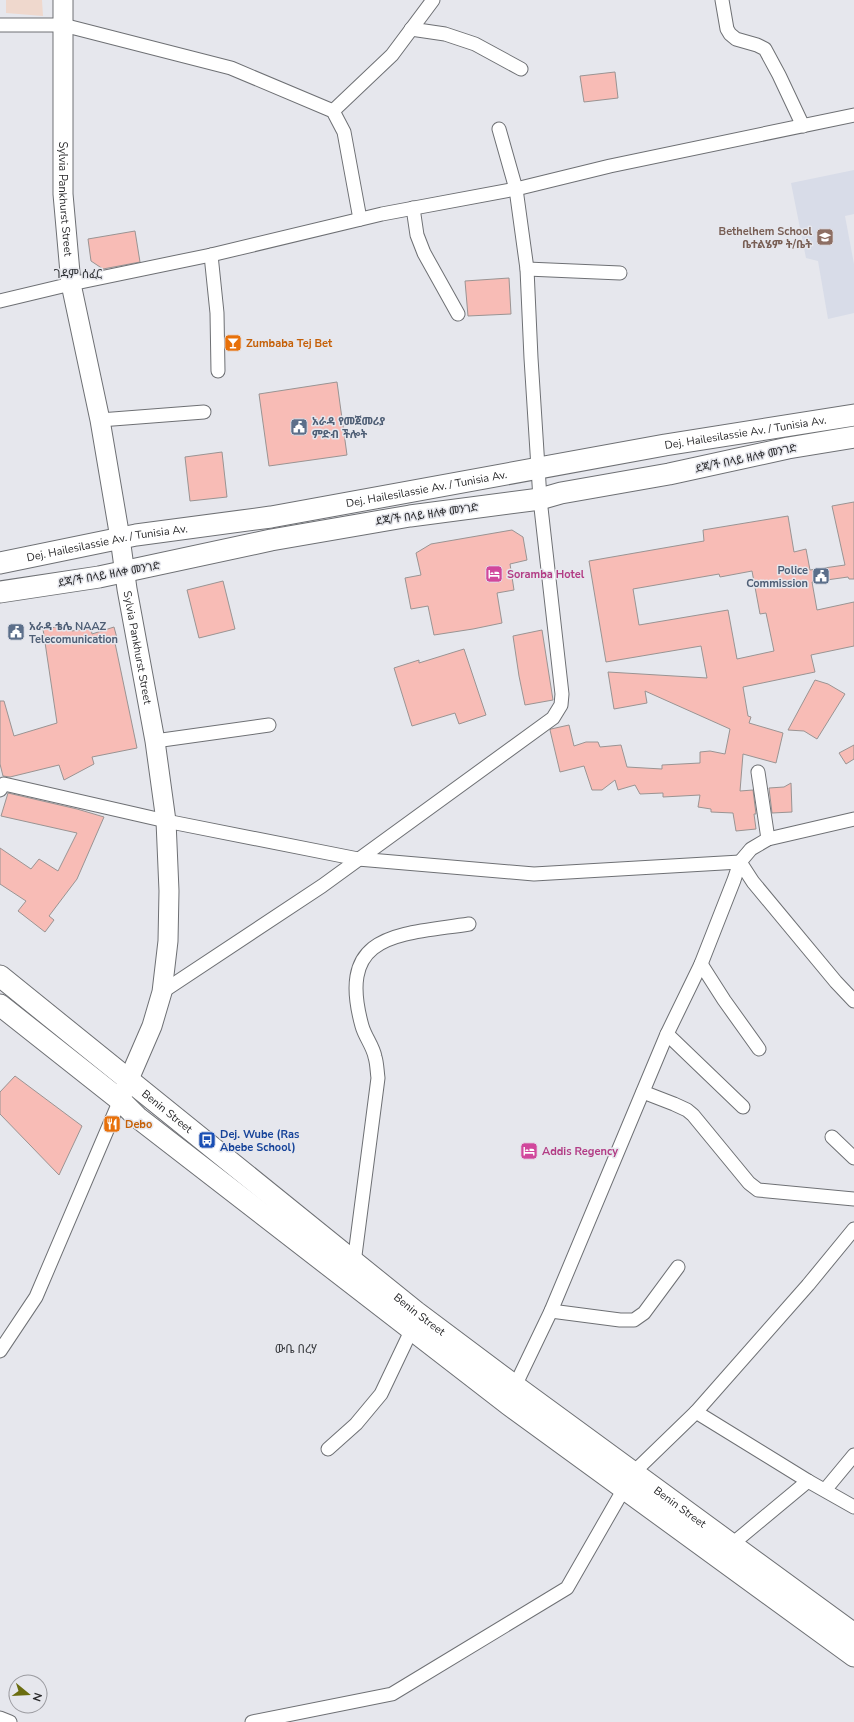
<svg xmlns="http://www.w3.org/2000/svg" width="854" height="1722" viewBox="0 0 854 1722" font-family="'Nunito Sans','Noto Sans Ethiopic',sans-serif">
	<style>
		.commercial { fill: #efd8cd }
		.built { fill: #d8dce8 }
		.building { fill: #f8bcb6; stroke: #9a9493; fill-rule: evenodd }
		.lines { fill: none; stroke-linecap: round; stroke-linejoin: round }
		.street-casing { stroke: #6e7074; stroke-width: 15 }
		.secondary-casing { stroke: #6e7074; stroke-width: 21 }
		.primary-casing { stroke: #6e7074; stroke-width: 23 }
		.street { stroke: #fff; stroke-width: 13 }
		.secondary { stroke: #fff; stroke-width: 19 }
		.primary { stroke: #fff; stroke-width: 21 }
		.labels { text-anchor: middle; stroke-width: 3; stroke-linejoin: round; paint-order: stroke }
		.street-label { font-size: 11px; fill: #2a2a2c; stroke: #e6e7ed }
		.education-label { font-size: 11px; font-weight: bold; fill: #785e54; stroke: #e6e7ed; text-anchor: end }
		.food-label { font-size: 11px; font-weight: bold; fill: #c56008; stroke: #e6e7ed; text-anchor: start }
		.service-label { font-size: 11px; font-weight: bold; fill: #4e5e75; stroke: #e6e7ed; text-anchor: start }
		.hotel-label { font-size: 11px; font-weight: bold; fill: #b23c85; stroke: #e6e7ed; text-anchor: start }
		.transit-label { font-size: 11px; font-weight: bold; fill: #164399; stroke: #e6e7ed; text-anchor: start }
		.neighbourhood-label { font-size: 12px; fill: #37393d; stroke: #e6e7ed }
	</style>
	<rect width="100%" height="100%" fill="#e6e7ed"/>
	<polygon class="commercial" points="6,0 42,0 43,16 6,13"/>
	<polygon class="built" points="854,170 854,214 845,216 854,264 854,313 828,319 818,261 806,258 791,183"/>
	<g class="building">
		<polygon points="615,72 618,98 584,102 580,76"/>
		<polygon points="135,231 140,262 103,269 91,261 88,239"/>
		<polygon points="509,278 511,314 468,316 465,281"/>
		<polygon points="337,382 347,455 269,466 259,394"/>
		<polygon points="222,452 227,497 190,501 185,457"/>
		<path d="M854 502V579H849L848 577 812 582 817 610 854 602V646L811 655 815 672 743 687 748 716 751 717 749 723 783 733 776 763 743 754 740 791 753 790 756 814H754L756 829 736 831 733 813 711 812V809L698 807 700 795 663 797V793L640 794 635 785 618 790 615 780 602 790H592L584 766 560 772 550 730 551 729 569 725 574 746 586 742H598L600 747 621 745 627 767 662 769V765L700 763V752L710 751 725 754 730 729 645 691 647 703 614 709 608 672 707 678 701 646 606 662 589 561 704 541 703 530 788 516 794 552 806 549 810 570 845 565 832 506ZM752 571 760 614 766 613 774 651 737 659 728 610 639 625 633 589 719 574 720 577Z"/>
		<polygon points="512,530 523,537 527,560 510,564 514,590 497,593 502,623 473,629 434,635 428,606 411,609 405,578 421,575 416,553 431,544"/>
		<polygon points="223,581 235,629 199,638 187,590"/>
		<polygon points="71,625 72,631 91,628 92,634 114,627 118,642 115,643 137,748 92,757 94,764 64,780 59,765 10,777 3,776 0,764 0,701 4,701 14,736 57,723 43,629"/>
		<polygon points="542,630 553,700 525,705 519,676 513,636"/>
		<polygon points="464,649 486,715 459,724 455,713 412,726 394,668 419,660 419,663"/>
		<polygon points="815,680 828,684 845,694 817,739 804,731 788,730"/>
		<polygon points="854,745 854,759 846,764 839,753"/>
		<polygon points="791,783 792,812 772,813 769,788 784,787"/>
		<polygon points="8,793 77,809 104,817 77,879 49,916 54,920 45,932 18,911 26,901 0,884 0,848 31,869 39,859 58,871 77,833 1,816"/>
		<polygon points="15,1076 82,1126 59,1175 0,1114 0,1092"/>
	</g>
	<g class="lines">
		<defs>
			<g id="street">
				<polyline points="722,0 727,29 730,34 736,39 757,45 765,49 779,75 803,126"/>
				<polyline points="0,25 63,25 231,68 333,111 344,132 360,219"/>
				<polyline points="411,29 445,34 475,44 521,69"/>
				<polyline points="333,111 392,55 433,0"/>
				<polyline points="413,208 417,235 424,253 458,314"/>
				<polyline points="211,255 217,313 218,371"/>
				<polyline points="527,269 620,273"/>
				<polyline points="0,301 71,284 211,255 382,214 516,189 610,166 854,115"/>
				<polyline points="100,420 204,412"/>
				<polyline points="155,741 269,725"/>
				<polyline points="758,772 768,839"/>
				<polyline points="0,790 4,784 166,821 358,859 534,874 740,862"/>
				<polyline points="740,862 753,882 836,982 854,1001"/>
				<polyline points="701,964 724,1000 759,1049"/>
				<polyline points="162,992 322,886 553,718 561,705 562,694 540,499 531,358 527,269 516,189 499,129"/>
				<polyline points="667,1034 743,1107"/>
				<polyline points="643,1092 674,1104 687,1110 693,1115 749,1183 758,1190 854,1199"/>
				<polyline points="832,1137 854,1158"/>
				<path d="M352 1267 354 1263 378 1078C377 1071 377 1063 375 1057 373 1046 365 1037 362 1026 336 932 399 935 469 924"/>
				<polyline points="551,1311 620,1320 634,1320 644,1313 678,1267"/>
				<polyline points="0,1351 36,1297 120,1100"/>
				<polyline points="515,1386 551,1311 667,1034 701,964 734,880 740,862 751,849 768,839 854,819"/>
				<polyline points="696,1412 808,1481 854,1507"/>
				<polyline points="328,1449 356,1424 381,1394 411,1331 413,1323"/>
				<polyline points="825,1490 854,1455"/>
				<polyline points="728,1550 731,1545 808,1481"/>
				<polyline points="0,1718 10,1722"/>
				<polyline points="252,1722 392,1694 567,1588 633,1473 696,1412 808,1285 854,1229"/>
			</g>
			<g id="secondary">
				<path id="s1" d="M63 0V194L71 284 100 420 120 538 127 589 155 741 166 821 169 891 168 941 162 992 152 1026 123 1093"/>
			</g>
			<g id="primary">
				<path id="s2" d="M0 563 136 535 271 517 665 445 854 415"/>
				<polyline points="0,592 99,577 271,540 410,516 540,499 561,493 669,474 788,448 854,437"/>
				<path id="s3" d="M0 976 416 1312 515 1386 854 1634"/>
				<polyline points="0,1005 120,1100 137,1117 508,1404 854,1656"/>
			</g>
		</defs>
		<use href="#street" class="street-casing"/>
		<use href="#secondary" class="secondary-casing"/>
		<use href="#primary" class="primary-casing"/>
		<use href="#street" class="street"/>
		<use href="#secondary" class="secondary"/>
		<use href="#primary" class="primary"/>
	</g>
	<defs>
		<symbol id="school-square" viewBox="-11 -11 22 22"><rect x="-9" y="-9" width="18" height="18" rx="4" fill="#8d6e63" stroke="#e6e7ed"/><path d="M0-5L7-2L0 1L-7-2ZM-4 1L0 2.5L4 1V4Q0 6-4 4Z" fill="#fff"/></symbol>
		<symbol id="bar-square" viewBox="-11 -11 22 22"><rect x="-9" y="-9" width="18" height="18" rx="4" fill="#e8710a" stroke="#e6e7ed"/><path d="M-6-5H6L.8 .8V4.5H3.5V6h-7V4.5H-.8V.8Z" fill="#fff"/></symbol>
		<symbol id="civic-square" viewBox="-11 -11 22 22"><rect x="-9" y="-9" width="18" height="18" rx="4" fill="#5c6f8a" stroke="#e6e7ed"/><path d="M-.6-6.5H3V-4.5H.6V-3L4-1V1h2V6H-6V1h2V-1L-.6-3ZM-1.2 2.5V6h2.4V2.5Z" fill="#fff"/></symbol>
		<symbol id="hotel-square" viewBox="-11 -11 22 22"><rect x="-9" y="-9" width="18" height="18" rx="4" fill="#d1479c" stroke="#e6e7ed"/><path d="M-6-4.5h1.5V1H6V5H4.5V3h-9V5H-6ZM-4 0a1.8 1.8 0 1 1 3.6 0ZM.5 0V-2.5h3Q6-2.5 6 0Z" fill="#fff"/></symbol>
		<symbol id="restaurant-square" viewBox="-11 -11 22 22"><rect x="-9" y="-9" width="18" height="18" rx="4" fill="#e8710a" stroke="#e6e7ed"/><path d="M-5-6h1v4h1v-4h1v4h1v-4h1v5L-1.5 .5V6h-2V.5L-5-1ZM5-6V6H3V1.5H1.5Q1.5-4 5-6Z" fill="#fff"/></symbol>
		<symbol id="bus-square" viewBox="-11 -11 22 22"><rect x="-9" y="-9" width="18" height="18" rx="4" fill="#1a4fb4" stroke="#e6e7ed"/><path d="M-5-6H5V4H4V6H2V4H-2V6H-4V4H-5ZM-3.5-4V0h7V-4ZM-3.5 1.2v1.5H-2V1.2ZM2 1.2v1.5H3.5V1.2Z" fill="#fff"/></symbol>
	</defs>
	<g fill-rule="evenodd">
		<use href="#school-square" x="815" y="227" width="20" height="20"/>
		<use href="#bar-square" x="223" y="333" width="20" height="20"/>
		<use href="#civic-square" x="289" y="417" width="20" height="20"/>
		<use href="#hotel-square" x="484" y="564" width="20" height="20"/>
		<use href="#civic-square" x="811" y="566" width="20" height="20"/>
		<use href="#civic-square" x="6" y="622" width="20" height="20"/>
		<use href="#restaurant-square" x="102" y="1114" width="20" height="20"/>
		<use href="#bus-square" x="197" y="1130" width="20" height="20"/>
		<use href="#hotel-square" x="519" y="1141" width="20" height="20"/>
	</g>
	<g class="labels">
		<g class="street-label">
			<text dy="4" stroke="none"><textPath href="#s1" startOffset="199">Sylvia Pankhurst Street</textPath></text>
			<text dy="4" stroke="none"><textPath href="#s2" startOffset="757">Dej. Hailesilassie Av. / Tunisia Av.</textPath></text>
			<text transform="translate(746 458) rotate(-12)" y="4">ደጃ/ች በላይ ዘለቀ መንገድ</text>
			<text dy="4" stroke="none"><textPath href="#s2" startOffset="433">Dej. Hailesilassie Av. / Tunisia Av.</textPath></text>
			<text transform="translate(427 514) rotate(-8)" y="4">ደጃ/ች በላይ ዘለቀ መንገድ</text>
			<text dy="4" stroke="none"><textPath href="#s2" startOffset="109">Dej. Hailesilassie Av. / Tunisia Av.</textPath></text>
			<text transform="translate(109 574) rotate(-10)" y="4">ደጃ/ች በላይ ዘለቀ መንገድ</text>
			<text dy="4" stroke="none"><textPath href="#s1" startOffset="654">Sylvia Pankhurst Street</textPath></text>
			<text dy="4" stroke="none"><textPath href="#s3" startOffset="215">Benin Street</textPath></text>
			<text dy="4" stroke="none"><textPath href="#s3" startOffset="539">Benin Street</textPath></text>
			<text dy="4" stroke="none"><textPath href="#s3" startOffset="863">Benin Street</textPath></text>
		</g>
		<g class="education-label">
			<text x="812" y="235">Bethelhem School<tspan x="812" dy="13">ቤተልሄም ት/ቤት</tspan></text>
		</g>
		<g class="food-label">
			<text x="246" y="347">Zumbaba Tej Bet</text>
			<text x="125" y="1128">Debo</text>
		</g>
		<g class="service-label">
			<text x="312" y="425">አራዳ የመጀመሪያ<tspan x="312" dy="13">ምድብ ችሎት</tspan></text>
			<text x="808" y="574" text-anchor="end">Police<tspan x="808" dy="13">Commission</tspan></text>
			<text x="29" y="630">አራዳ ቴሌ NAAZ<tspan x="29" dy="13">Telecomunication</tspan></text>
		</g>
		<g class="hotel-label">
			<text x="507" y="578">Soramba Hotel</text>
			<text x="542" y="1155">Addis Regency</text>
		</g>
		<g class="transit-label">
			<text x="220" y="1138">Dej. Wube (Ras<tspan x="220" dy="13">Abebe School)</tspan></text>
		</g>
		<g class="neighbourhood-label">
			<text x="78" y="278">ገዳም ሰፈር</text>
			<text x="296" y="1353">ውቤ በረሃ</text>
		</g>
	</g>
	<g transform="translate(28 1694) rotate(108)"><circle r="19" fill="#e6e7ed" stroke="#9b9ba0"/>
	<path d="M0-3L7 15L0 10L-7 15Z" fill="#6b6d10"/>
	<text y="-6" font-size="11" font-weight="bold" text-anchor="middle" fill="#2a2a2c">N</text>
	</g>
</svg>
